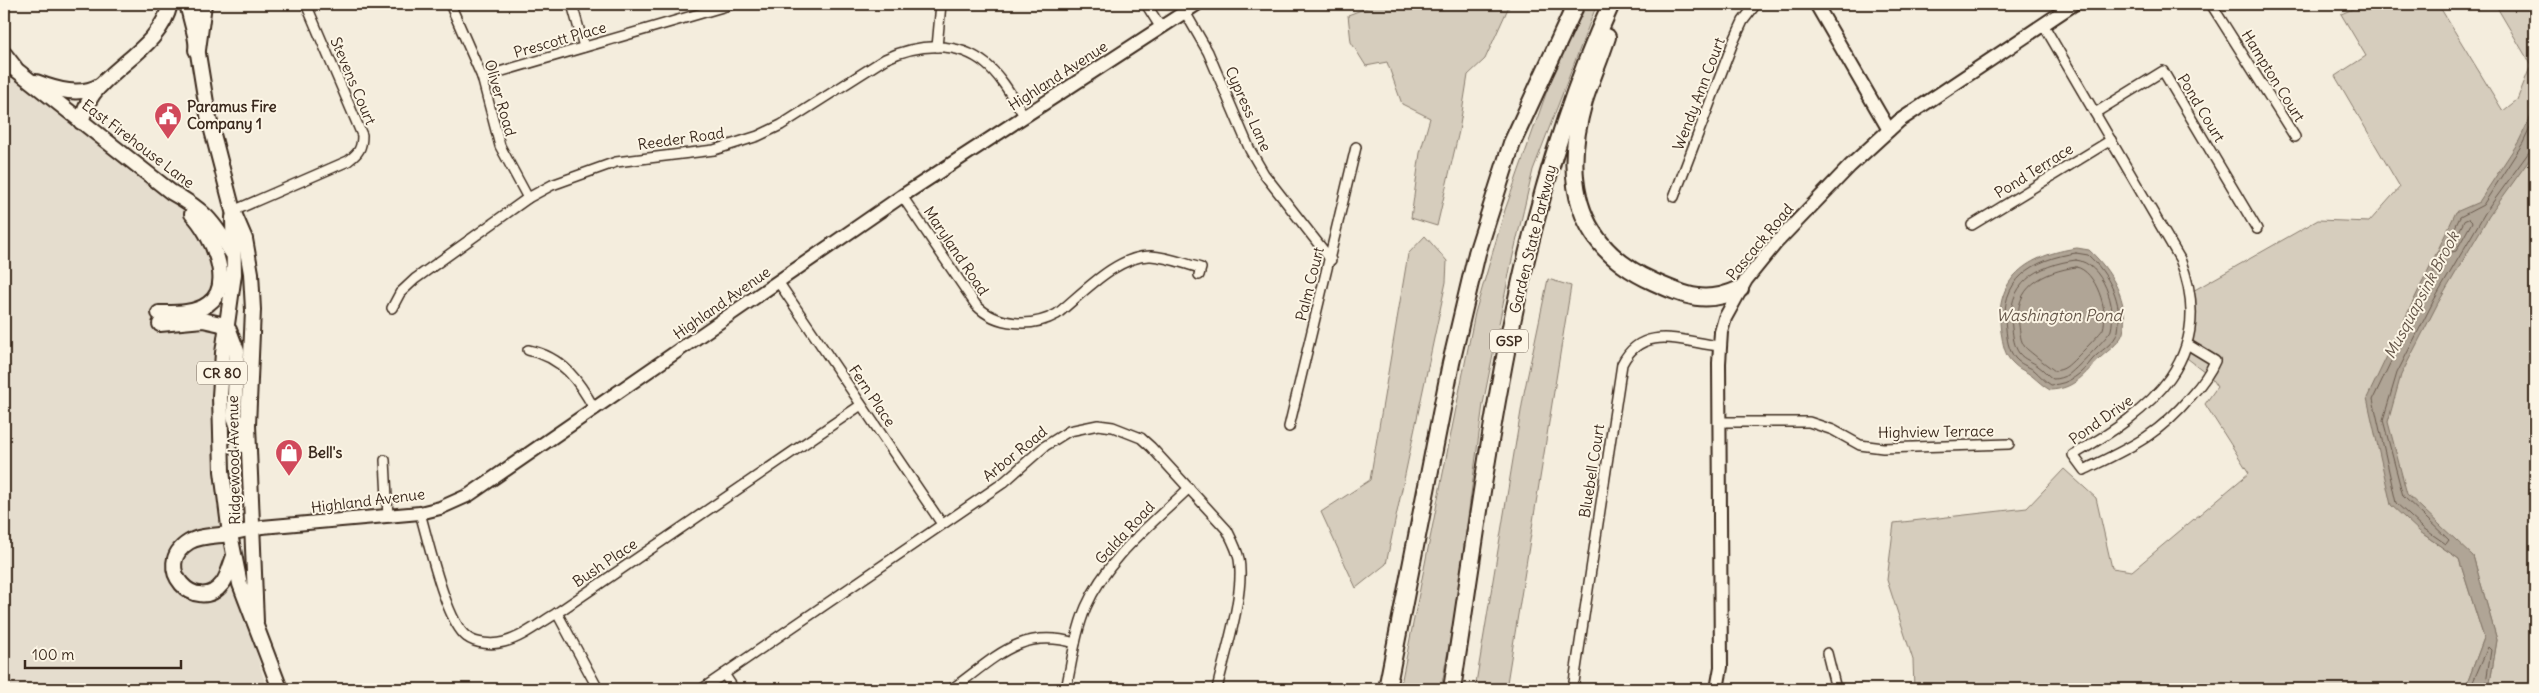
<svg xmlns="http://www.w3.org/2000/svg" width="2539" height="693" viewBox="0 0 2539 693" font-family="Delius,sans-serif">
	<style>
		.built { fill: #e5ddce }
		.green { fill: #d6cdbd; stroke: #887c6e }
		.water { fill: #b0a596; stroke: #817466 }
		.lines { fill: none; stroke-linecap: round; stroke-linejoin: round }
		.shore { stroke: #6a5b4e; stroke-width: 1 }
		.street-casing { stroke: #3b2a1e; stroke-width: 12 }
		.secondary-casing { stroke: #3b2a1e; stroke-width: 16 }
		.primary-casing { stroke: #3b2a1e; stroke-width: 18 }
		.highway-casing { stroke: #3b2a1e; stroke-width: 20 }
		.street { stroke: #fcf5e5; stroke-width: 9 }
		.secondary { stroke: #fcf5e5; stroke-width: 12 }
		.primary { stroke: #fcf5e5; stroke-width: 14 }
		.highway { stroke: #fcf5e5; stroke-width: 16 }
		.labels { text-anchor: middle; stroke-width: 4; stroke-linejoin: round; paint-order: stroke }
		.shield { fill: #fcf5e5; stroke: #75675a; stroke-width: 1 }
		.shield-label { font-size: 14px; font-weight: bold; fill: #3b2a1e }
		.street-label { font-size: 15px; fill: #3b2a1e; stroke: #fcf5e5 }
		.poi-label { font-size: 15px; font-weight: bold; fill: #3b2a1e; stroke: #fcf5e5; text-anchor: start }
		.water-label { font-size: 16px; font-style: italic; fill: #645548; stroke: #fcf5e5 }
	</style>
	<rect width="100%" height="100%" fill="#f4eddd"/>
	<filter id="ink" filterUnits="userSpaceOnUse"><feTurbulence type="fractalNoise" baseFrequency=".02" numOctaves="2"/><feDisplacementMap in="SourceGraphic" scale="10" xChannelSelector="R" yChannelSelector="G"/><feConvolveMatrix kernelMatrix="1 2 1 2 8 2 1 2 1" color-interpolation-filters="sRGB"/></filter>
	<g filter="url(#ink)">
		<polygon class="built" points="4,59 206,205 217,328 215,378 229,561 267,689 4,689"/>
		<g class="green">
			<polygon points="1377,4 1510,4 1485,59 1468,75 1459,131 1437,226 1411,218 1420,153 1430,118 1402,104 1387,62 1366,66 1351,42 1348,15"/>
			<polygon points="1587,4 1597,4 1533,170 1511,264 1483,404 1456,607 1441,689 1400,689 1475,313 1505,210 1555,68"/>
			<polygon points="2365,4 2438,4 2503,111 2517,100 2531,65 2495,4 2535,4 2535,689 2489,689 2497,640 2473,556 2423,534 2459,559 2484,638 2465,689 1914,689 1913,660 1887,580 1894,523 2027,508 2064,469 2096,498 2112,568 2132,571 2249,473 2205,404 2217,387 2209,375 2183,355 2191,292 2318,220 2369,222 2400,187 2335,76 2366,56 2341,14"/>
			<polygon points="1425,236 1447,261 1446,282 1386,564 1356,588 1321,512 1370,480 1408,254"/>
			<polygon points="1548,279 1571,286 1506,689 1475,689 1524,393"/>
		</g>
		<g class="water">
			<polygon points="2535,108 2535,152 2489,216 2438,303 2401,375 2388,422 2407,494 2473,556 2497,640 2489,689 2465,689 2484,638 2459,559 2420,532 2391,505 2367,398 2456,212 2479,202 2519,141"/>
			<path d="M2077 248 2089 250C2111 270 2130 302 2123 333 2119 345 2105 352 2097 361 2082 377 2073 389 2050 390 2043 386 2038 381 2032 376 2026 371 2018 369 2013 363 2004 355 2003 343 2001 332 1993 278 2028 255 2077 248Z"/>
		</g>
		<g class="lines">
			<g class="shore">
				<polyline points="2535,118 2523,143 2483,205 2460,217 2373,399 2396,503 2423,528 2446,544 2449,540 2403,496 2383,420 2397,373 2434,300 2485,213 2529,152 2535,150"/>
				<polygon points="2469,219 2472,222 2456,251 2452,252 2451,249 2464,221"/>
				<path d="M2076 253 2088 255C2109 274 2123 302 2118 331 2115 344 2099 351 2092 360 2081 374 2070 384 2051 385 2044 381 2040 375 2034 370 2027 366 2020 364 2015 358 2008 349 2007 339 2006 329 1998 280 2033 259 2076 253Z"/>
				<path d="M2076 260C2103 263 2117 307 2111 330 2110 335 2073 372 2068 375 2063 377 2058 379 2053 379 2047 375 2044 370 2038 366 2032 361 2024 360 2019 353 2014 346 2013 337 2012 328 2005 284 2037 265 2076 260Z"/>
				<path d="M2076 267C2096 270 2109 312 2103 329 2102 332 2070 365 2066 367 2062 370 2058 370 2055 371 2052 369 2026 349 2025 347 2020 341 2020 332 2019 325 2013 287 2043 272 2076 267Z"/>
				<polyline points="2470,689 2488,647 2491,650 2485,689"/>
			</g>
			<defs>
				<g id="street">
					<polyline points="450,4 482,77 500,146 528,198"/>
					<polyline points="572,4 584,47"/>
					<polyline points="1146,4 1161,28"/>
					<polyline points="2211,4 2295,137"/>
					<polyline points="1185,12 1208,52 1250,150 1264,174 1331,260"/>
					<path d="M2043 24 2180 259C2219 358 2150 411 2073 455L2084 470C2129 448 2158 436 2191 396 2201 385 2209 375 2215 361L2187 344"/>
					<polyline points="937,47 941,4"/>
					<polyline points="482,77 733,4"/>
					<polyline points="2095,113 2163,71 2257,229"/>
					<path d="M902 196 976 305C996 326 1032 328 1057 314 1082 294 1117 255 1151 256 1168 257 1185 264 1201 268L1199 275"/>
					<polyline points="1674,197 1732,45 1743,21 1756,4"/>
					<path d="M233 211 348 161C359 153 362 148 362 135L306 4"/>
					<polyline points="1972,225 2111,140"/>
					<polyline points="779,283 942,524"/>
					<path d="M392 308 400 293 415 279 528 198 552 185 616 162 714 150 758 136 781 125 885 59C917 44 957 40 986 64 1002 77 1014 100 1025 117"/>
					<path d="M528 350C563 357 579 381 595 410"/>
					<polyline points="1719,422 1809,422 1833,430 1860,445 1883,448 2009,444"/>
					<polyline points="1289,427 1356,147"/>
					<polyline points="385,460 388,517"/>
					<path d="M420 513C428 540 446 622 467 637 476 644 493 645 504 642 523 637 540 623 557 613L861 405"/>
					<polyline points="557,613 598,689"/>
					<polyline points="1827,653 1836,689"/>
					<polyline points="724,674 734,689"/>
					<path d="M702 689 1003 483 1045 446 1069 431 1098 425 1113 427 1141 438 1151 447 1227 530C1232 540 1237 549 1239 559 1245 594 1225 653 1217 689"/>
					<path d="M952 689C994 659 1020 627 1075 643"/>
					<path d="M1066 689C1072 662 1075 633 1086 607 1107 558 1152 524 1189 488"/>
					<path d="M1573 689 1622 364C1643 322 1685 343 1720 346"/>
				</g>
				<g id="secondary">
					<polyline points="1816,4 1889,130"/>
					<polyline points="230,534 262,527 420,513 440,508 469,495 902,196 1197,4"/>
					<polyline points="1717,689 1721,667 1719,363 1721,332 1725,318 1746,280 1776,243 1850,166 1899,121 2074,4"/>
				</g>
				<g id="primary">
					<polyline points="187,4 195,35 208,115 233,211 245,239 251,273 253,310 248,425 256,622"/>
					<path d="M14 68 171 192C204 210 213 221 232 253"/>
					<path d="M36 82C57 90 80 97 101 85"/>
					<path d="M81 122C84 113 87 102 93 94 117 63 161 45 170 4"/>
					<polyline points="233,217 234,274 223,353 220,396 222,471 230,534 240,584 280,689"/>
					<path d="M159 313C174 313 195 314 208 304 236 285 210 232 192 214"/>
					<polyline points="160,324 203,320 221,324 229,330 237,351 234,416 244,445"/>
					<path d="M230 534C217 536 200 535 189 542 150 566 197 616 222 584 228 577 230 566 234 556"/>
				</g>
				<g id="highway">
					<path d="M1607 37C1600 59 1591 79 1584 101 1562 179 1575 247 1654 282 1685 296 1706 305 1740 289"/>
					<polyline points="197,50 203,4"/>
					<polyline points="4,55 14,68"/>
					<polyline points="1387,689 1451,363 1477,253 1512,143 1576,4"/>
					<path d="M1452 689C1488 459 1513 218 1611 4"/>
				</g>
			</defs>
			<use href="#street" class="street-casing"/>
			<use href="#secondary" class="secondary-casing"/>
			<use href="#primary" class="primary-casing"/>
			<use href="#highway" class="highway-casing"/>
			<use href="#street" class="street"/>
			<use href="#secondary" class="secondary"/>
			<use href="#primary" class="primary"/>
			<use href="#highway" class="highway"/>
		</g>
	</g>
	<defs>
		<symbol id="civic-pin" viewBox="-11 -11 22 30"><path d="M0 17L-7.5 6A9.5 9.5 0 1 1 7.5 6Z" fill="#d1495b" stroke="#fcf5e5"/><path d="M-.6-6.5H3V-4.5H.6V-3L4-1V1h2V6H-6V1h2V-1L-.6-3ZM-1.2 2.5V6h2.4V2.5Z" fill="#fff"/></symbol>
		<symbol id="shop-pin" viewBox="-11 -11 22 30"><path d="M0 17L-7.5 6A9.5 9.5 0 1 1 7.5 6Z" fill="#d1495b" stroke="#fcf5e5"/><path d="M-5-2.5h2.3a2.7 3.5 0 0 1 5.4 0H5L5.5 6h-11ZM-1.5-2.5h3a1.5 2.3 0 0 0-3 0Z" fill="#fff"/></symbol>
	</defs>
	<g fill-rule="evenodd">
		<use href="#civic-pin" x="152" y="100" width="32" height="43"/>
		<use href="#shop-pin" x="273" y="437" width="32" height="43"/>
	</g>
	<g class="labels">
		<g class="shield">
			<rect x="1490" y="329.5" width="38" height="23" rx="4"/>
			<rect x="197" y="361.5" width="50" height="23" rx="4"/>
		</g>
		<g class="shield-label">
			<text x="1509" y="346">GSP</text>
			<text x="222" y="378">CR 80</text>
		</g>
		<g class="street-label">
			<text transform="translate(560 40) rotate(-16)" y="5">Prescott Place</text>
			<text transform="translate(1058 76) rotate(-33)" y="5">Highland Avenue</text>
			<text transform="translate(2273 76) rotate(58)" y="5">Hampton Court</text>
			<text transform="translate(353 81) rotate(67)" y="5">Stevens Court</text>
			<text transform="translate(1699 94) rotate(-69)" y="5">Wendy Ann Court</text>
			<text transform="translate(500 98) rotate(74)" y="5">Oliver Road</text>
			<text transform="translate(2201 108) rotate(59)" y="5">Pond Court</text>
			<text transform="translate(1248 109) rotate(66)" y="5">Cypress Lane</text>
			<text transform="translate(681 139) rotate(-8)" y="5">Reeder Road</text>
			<text transform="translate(138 144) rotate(37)" y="5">East Firehouse Lane</text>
			<text transform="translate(2034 171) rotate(-32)" y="5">Pond Terrace</text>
			<text transform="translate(1533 239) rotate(-76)" y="5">Garden State Parkway</text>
			<text transform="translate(1760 242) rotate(-50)" y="5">Pascack Road</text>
			<text transform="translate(956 251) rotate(56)" y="5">Maryland Road</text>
			<text transform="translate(1310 284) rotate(-76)" y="5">Palm Court</text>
			<text transform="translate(722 303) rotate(-35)" y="5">Highland Avenue</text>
			<text transform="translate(872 396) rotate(56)" y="5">Fern Place</text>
			<text transform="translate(2101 420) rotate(-35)" y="5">Pond Drive</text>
			<text transform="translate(1936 432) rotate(-1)" y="5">Highview Terrace</text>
			<text transform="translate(1015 454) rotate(-39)" y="5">Arbor Road</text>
			<text transform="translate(234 460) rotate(-91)" y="5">Ridgewood Avenue</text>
			<text transform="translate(1592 471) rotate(-81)" y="5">Bluebell Court</text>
			<text transform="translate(368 501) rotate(-7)" y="5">Highland Avenue</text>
			<text transform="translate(1125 533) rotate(-47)" y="5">Galda Road</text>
			<text transform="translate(605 563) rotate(-34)" y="5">Bush Place</text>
		</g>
		<g class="poi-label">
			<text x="187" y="112">Paramus Fire<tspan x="187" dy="17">Company 1</tspan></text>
			<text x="308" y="458">Bell's</text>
		</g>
		<g class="water-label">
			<text transform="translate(2421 295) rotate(-62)" y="6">Musquapsink Brook</text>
			<text x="2059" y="321">Washington Pond</text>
		</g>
	</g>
	<rect width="2539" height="693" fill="none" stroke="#fcf5e5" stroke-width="20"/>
	<rect x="10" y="10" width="2519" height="673" fill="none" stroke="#3b2a1e" stroke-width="2" filter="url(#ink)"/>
	<path d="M25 660v8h156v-8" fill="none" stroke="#3b2a1e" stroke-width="2.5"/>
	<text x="32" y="660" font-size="15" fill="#3b2a1e" stroke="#fcf5e5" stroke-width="4" paint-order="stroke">100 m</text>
</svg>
